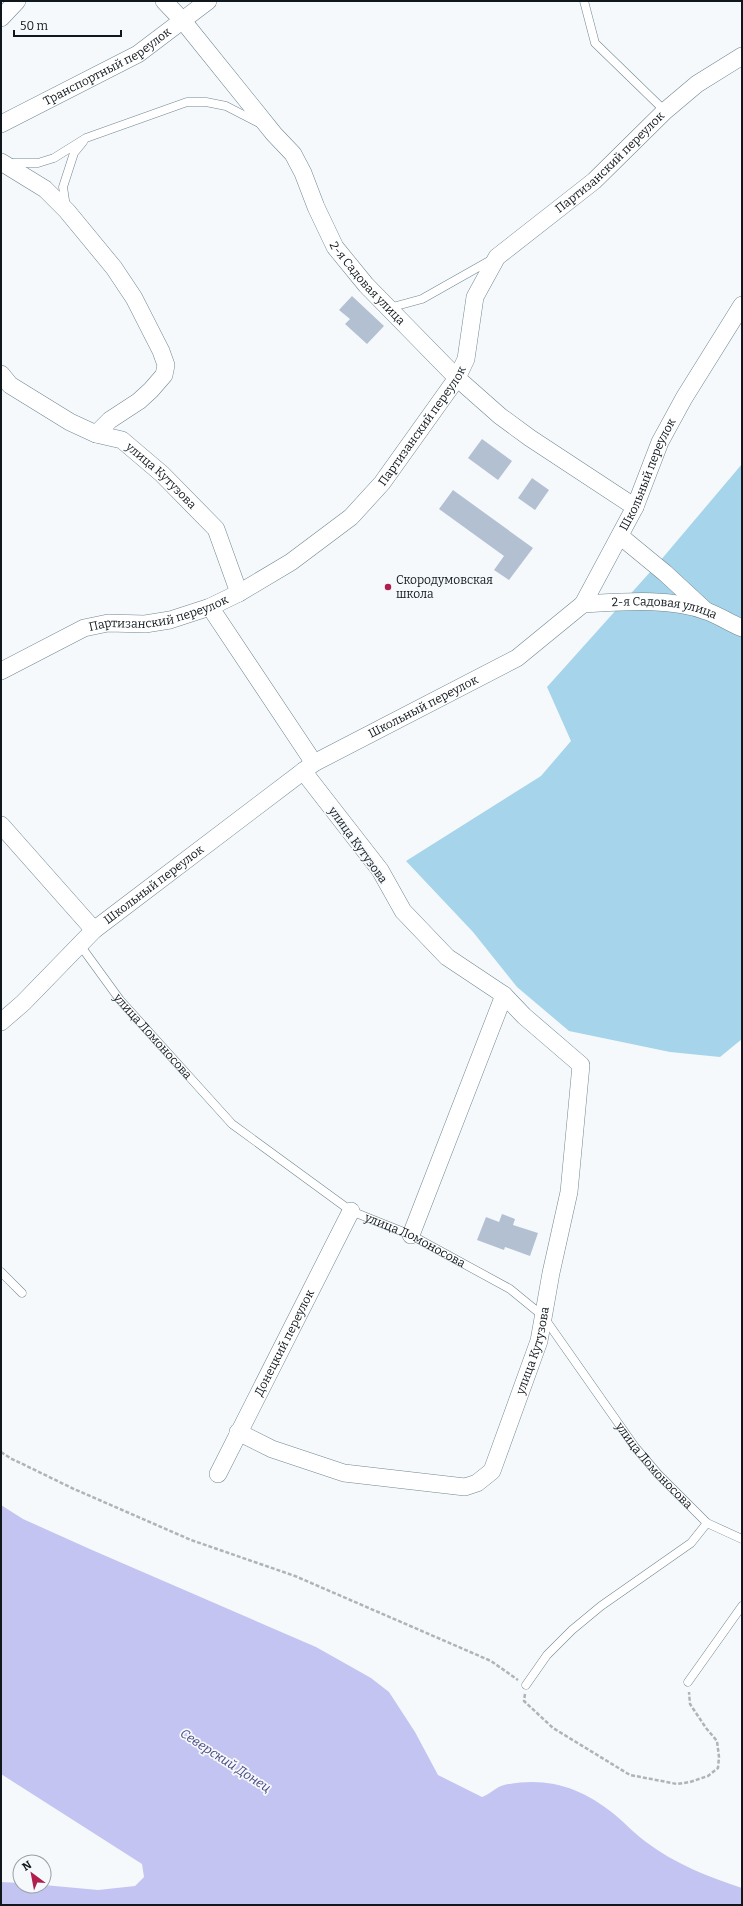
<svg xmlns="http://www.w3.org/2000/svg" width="743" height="1906" viewBox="0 0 743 1906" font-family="Bitter,serif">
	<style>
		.green { fill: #a6d4ea }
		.water { fill: #c4c4f2 }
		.building { fill: #b3c0d2 }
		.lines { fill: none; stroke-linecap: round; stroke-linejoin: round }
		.service-casing { stroke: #718791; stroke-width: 9 }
		.minor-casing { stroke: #718791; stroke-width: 18 }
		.path { stroke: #aeb4b7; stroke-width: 2.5; stroke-dasharray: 4 2; stroke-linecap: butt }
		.service { stroke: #fff; stroke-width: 8 }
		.minor { stroke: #fff; stroke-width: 17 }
		.poi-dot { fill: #b01e4d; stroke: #f5f9fc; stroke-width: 1.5 }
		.labels { text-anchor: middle; stroke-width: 3.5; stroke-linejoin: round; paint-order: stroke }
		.street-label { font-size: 12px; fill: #10181d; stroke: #f5f9fc }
		.poi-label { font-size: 12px; fill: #10181d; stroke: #f5f9fc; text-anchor: start }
		.water-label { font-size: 13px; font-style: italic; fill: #4b4781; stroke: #f5f9fc }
	</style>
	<rect width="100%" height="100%" fill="#f5f9fc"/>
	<polygon class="green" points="742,464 742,1039 720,1057 670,1052 569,1031 517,987 473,932 406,861 541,776 571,741 547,687 660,561"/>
	<path class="water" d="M1 1505 23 1519 92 1550 316 1647 371 1678 389 1692 415 1732 438 1775 482 1797C490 1794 496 1787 504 1785 546 1776 581 1787 614 1814 625 1823 635 1834 646 1842 675 1864 709 1877 742 1888V1905H1V1882L20 1883V1886L44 1885 98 1890 135 1886 144 1877 142 1864 1 1774Z"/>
	<g class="building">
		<polygon points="352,296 384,326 367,344 345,324 350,319 339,310"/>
		<polygon points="482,439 512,461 498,480 468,458"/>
		<polygon points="532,478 549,490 535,510 518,498"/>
		<polygon points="453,490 533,548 509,580 494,570 504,556 439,509"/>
		<polygon points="502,1214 515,1219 513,1225 538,1233 530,1256 505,1247 504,1250 477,1240 486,1217 499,1222"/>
	</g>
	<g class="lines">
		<defs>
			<g id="service">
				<polyline points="584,1 595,43 665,111"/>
				<polyline points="8,163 38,163 54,158 86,138 187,102 206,102 226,106 257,122"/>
				<polyline points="66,207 63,187 74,153 83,142"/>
				<polyline points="389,308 422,299 491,260"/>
				<path id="s1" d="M80 945 120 1000 232 1124 351 1211 411 1235 510 1289 543 1316 635 1447 658 1474 707 1523 742 1539"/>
				<polyline points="1,1272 22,1293"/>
				<polyline points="688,1682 742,1606"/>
				<polyline points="526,1685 547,1655 572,1630 601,1606 691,1543 707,1523"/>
			</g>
			<g id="minor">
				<path id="s2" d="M164 1 183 21 274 134 293 154 303 173 316 207 335 247 366 285 457 378 500 416 530 438 635 507"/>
				<polyline points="1,18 17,1"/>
				<path id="s3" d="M1 124 138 54 208 1"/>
				<polyline points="1,162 45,189 67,211 114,268 134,298 161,351 166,365 164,375 151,390 139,401 110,420 96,434"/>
				<path id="s4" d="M1 374 10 385 70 422 96 434 122 440 162 474 216 529 239 593"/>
				<polyline points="620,536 665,573 705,610"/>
				<path id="s5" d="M583 604C620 602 670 597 706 611 718 615 730 623 742 628"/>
				<polyline points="210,607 314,763"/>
				<path id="s6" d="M1 671 84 628 108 623 145 624 170 620 210 607 239 593 291 562 351 517 382 483 457 378 466 359 475 297 497 257 594 181 665 111 697 84 742 56"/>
				<polyline points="1,825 94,930"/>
				<path id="s7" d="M1 1022 23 1003 94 930 314 763 517 658 583 604 635 507 660 442 684 398 742 305"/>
				<polyline points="411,1235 504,995"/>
				<path id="s8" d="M238 1432 272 1449 344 1473 465 1487 477 1483 492 1471 539 1341 551 1273 569 1192 581 1065 524 1016 504 995 447 957 403 911 380 870 303 771"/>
				<path id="s9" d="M218 1474 351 1211"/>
			</g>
		</defs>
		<use href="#service" class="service-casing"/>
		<use href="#minor" class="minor-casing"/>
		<g class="path">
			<polyline points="1,1452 10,1458 74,1489 191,1540 295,1576 491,1661 518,1680"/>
			<polyline points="525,1694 524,1701 553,1728 630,1775 677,1784 690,1782 708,1776 718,1768 719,1757 717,1741 706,1728 690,1704 689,1692"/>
		</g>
		<use href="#service" class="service"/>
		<use href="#minor" class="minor"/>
	</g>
	<circle class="poi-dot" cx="388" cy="587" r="4"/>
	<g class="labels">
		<g class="street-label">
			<text dy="4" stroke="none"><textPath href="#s3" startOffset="121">Транспортный переулок</textPath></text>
			<text dy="4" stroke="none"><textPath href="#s6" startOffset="842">Партизанский переулок</textPath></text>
			<text dy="4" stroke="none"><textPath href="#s2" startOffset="351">2-я Садовая улица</textPath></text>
			<text dy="4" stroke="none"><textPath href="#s6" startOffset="506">Партизанский переулок</textPath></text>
			<text dy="4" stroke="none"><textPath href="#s7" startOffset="866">Школьный переулок</textPath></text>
			<text dy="4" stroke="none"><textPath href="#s4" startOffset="193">улица Кутузова</textPath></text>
			<text dy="4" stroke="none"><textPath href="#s5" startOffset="82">2-я Садовая улица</textPath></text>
			<text dy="4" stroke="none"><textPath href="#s6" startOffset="170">Партизанский переулок</textPath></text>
			<text dy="4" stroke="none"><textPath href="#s7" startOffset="530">Школьный переулок</textPath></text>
			<text transform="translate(358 845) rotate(54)" y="4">улица Кутузова</text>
			<text dy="4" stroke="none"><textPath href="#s7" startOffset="206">Школьный переулок</textPath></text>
			<text dy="4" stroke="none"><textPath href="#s1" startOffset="117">улица Ломоносова</textPath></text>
			<text dy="4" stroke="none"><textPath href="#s1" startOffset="453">улица Ломоносова</textPath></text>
			<text dy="4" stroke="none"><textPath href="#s9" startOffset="147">Донецкий переулок</textPath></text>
			<text dy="4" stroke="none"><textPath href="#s8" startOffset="395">улица Кутузова</textPath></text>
			<text dy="4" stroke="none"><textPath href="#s1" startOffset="789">улица Ломоносова</textPath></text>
		</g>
		<g class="poi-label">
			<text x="396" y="584">Скородумовская<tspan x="396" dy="14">школа</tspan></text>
		</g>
		<g class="water-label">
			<text transform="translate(226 1760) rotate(33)" y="5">Северский Донец</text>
		</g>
	</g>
	<rect width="743" height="1906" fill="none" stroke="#10181d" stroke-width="4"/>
	<g transform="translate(32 1874) rotate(328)"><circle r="19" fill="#f5f9fc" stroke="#999fa3"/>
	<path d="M0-3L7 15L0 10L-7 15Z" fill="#b01e4d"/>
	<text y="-6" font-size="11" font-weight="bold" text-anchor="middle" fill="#10181d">N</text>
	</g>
	<path d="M14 30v6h107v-6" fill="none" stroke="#10181d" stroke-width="2"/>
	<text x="20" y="30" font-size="12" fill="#10181d" stroke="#f5f9fc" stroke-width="3" paint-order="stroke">50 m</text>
</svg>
